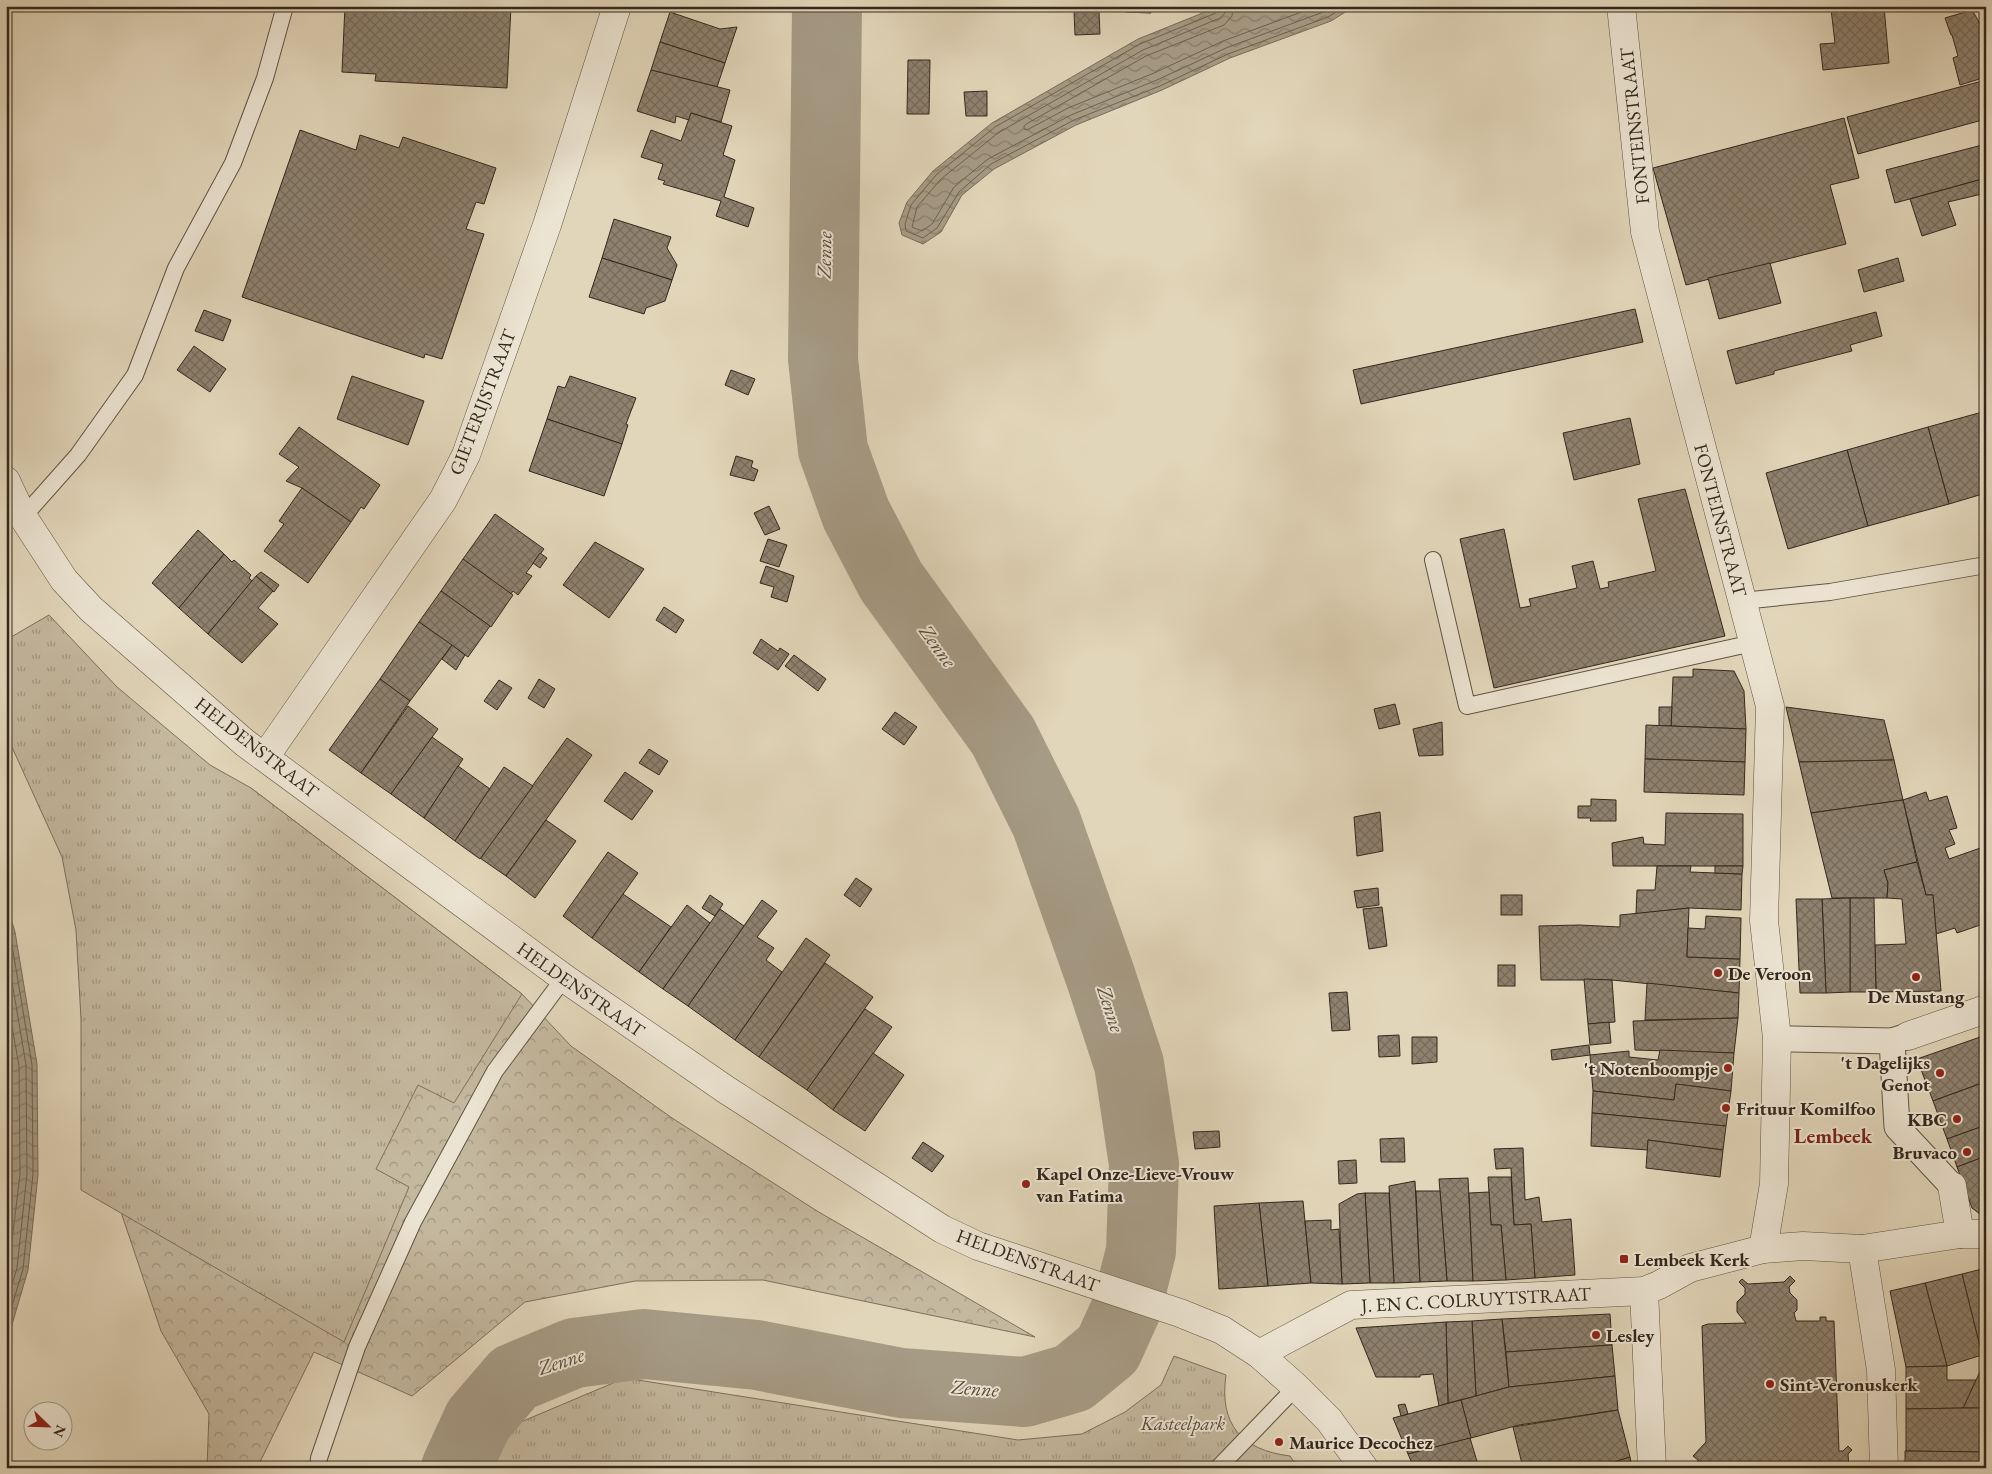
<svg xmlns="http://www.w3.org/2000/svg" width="1992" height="1474" viewBox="0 0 1992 1474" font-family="'EB Garamond',serif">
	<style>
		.forest { fill: url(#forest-crowns); stroke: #7c705e }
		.park { fill: url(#park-tufts); stroke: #7c705e }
		.water { fill: url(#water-waves); stroke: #786d5b }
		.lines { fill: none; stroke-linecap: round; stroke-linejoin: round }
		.shore { stroke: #6c6251; stroke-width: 1 }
		.river { stroke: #a69b85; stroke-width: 70 }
		.building { fill: url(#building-cross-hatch); stroke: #33281d }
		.service-casing { stroke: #5f5444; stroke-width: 18 }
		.pedestrian-casing { stroke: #5f5444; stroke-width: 27 }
		.minor-casing { stroke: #5f5444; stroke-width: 29 }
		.service { stroke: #ece4d2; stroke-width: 16 }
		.pedestrian { stroke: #ece4d2; stroke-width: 25 }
		.minor { stroke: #ece4d2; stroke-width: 28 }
		.poi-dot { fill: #8f2418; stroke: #ece4d2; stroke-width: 2 }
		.labels { text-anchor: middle; stroke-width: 4; stroke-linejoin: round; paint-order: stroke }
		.street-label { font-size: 19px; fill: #33281d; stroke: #ece4d2 }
		.poi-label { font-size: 19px; font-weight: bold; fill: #33281d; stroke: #ece4d2; text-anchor: start }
		.park-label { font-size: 19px; font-style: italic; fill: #574c3e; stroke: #ece4d2 }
		.water-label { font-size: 20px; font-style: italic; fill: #564a3c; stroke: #ece4d2 }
		.quarter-label { font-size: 21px; font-weight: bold; fill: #7a1f14; stroke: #ece4d2 }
	</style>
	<defs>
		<pattern id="forest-crowns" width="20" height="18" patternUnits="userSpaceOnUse" patternTransform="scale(1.25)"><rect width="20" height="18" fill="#c4b89f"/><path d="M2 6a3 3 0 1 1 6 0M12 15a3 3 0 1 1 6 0" fill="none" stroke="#a09681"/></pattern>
		<pattern id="park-tufts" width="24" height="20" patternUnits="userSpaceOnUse" patternTransform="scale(1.25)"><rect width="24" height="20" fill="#c4b89f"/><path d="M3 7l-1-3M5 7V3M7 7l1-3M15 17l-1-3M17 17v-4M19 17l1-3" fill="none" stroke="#a09681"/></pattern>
		<pattern id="water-waves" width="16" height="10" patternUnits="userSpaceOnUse" patternTransform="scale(1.25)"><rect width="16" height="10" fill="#a69b85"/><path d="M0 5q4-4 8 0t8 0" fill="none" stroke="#887e6c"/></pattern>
		<pattern id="building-cross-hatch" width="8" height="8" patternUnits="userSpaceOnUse" patternTransform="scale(1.25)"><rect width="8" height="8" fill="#8e826f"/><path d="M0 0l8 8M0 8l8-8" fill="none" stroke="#756a5b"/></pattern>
	</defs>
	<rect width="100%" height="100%" fill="#e2d6ba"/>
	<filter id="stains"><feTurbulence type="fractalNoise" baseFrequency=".004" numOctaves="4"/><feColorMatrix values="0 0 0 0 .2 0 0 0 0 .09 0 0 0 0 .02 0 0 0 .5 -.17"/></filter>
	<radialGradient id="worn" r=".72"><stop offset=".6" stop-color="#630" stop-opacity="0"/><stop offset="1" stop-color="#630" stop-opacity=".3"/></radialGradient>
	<polygon class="forest" points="251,788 522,994 571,1046 672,1118 817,1211 1035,1337 763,1280 635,1281 525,1302 412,1396 314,1352 257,1468 207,1468 209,1414 161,1331 122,1215 107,1055 167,820"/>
	<g class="park">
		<polygon points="49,615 117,687 210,765 251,788 522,994 454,1103 418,1085 376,1169 409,1187 344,1342 81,1190 81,1019 76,930 62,857 6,734 6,640"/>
		<path d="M1174 1356 1226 1375C1219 1424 1241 1450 1290 1456L1298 1468H490L516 1424 625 1378 1018 1440 1082 1434 1125 1412 1161 1385Z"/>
	</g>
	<g class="water">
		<polygon points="1220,6 1355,6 1331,21 1230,58 1162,90 1076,125 994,169 962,195 941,232 923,244 902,235 899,223 907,202 933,171 992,123 1138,39"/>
		<polygon points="6,902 15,932 37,1064 38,1175 28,1270 6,1345"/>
	</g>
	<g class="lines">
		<g class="shore">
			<polyline points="1220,6 1216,13 1140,44 995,127 936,175 911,205 905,224 906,231 923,238 937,228 959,192 991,164 1074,120 1160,86 1228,54 1328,17 1346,6"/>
			<polyline points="1226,6 1225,13 1220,18 1143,50 998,133 941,179 917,207 912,227 922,231 932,224 954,187 988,159 1071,115 1157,80 1226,48 1326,11 1334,6"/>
			<polyline points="1233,6 1232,16 1224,25 1146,56 1028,123 1024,126 1024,129 1027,130 1068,108 1154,73 1223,41 1318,6"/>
			<polyline points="6,919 10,933 32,1065 33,1174 23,1269 6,1326"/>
			<polyline points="6,946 26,1065 27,1174 17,1268 6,1304"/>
			<polyline points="6,992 19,1066 20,1174 9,1266 6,1277"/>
		</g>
		<polyline class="river" points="456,1468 478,1420 514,1378 574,1353 644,1344 757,1355 901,1383 1025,1392 1073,1378 1108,1349 1127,1307 1141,1251 1144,1164 1129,1064 1101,978 1046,822 1003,736 891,581 856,514 833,450 823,359 827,6"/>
	</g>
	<g class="building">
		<polygon points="345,6 511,6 507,88 375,81 376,74 342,72"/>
		<polygon points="1125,6 1151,6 1151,13 1125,12"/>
		<polygon points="1825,6 1884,6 1889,63 1823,70 1820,44 1835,43 1831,9 1826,9"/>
		<polygon points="1972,10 1982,27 1986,40 1986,77 1960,85 1953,58 1958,56 1952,35 1951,35 1945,18"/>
		<polygon points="670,12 720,29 737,27 725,63 660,42"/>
		<polygon points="1074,12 1099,12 1100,34 1075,35"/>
		<polygon points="660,42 725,63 717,87 651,70"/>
		<polygon points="908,60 930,60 929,114 907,114"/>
		<polygon points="651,70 730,90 721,122 691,113 689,120 676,116 675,123 637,111"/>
		<polygon points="1986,80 1986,119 1858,154 1847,117"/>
		<polygon points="987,91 987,116 966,116 964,92"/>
		<polygon points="691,113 732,126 723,155 735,160 724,197 754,208 748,227 716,216 721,201 663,184 665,181 658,179 663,164 641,157 651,130 681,141"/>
		<polygon points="1844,118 1859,178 1830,185 1846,244 1686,285 1653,168"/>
		<polygon points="300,130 356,150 360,135 399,148 403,137 496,168 484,204 476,202 466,229 484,234 442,359 425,354 424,358 242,297"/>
		<polygon points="1986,144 1986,178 1895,203 1886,170"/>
		<polygon points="1986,178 1986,193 1948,202 1956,225 1922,236 1910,199"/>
		<polygon points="614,219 671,237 667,248 677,265 672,280 602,258"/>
		<polygon points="602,258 672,280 665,301 646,308 644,314 589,297"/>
		<polygon points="1898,258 1904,281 1864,292 1858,270"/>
		<polygon points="1770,263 1781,303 1719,319 1708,278"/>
		<polygon points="1635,309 1643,342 1361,404 1353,370"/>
		<polygon points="204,310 231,320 223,341 195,331"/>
		<polygon points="1876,312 1882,336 1850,345 1852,351 1774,371 1774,374 1736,384 1727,351"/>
		<polygon points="194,346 226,369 210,392 177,370"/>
		<polygon points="731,370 755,379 748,395 725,385"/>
		<polygon points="352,376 424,401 408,445 337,419"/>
		<polygon points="570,376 636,398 626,424 628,425 622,444 547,419 558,386 565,388"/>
		<polygon points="1986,411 1986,493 1949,504 1928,427"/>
		<polygon points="1630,418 1640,464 1574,480 1563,433"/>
		<polygon points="547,419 622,444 604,496 529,471"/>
		<polygon points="299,427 380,485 364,509 361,507 351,522 302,488 286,481 299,467 279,454"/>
		<polygon points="1928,427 1949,504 1868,526 1847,450"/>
		<polygon points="1847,450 1868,526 1788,549 1766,473"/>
		<polygon points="736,456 753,461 751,467 758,470 754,481 730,475"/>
		<polygon points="302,488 351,522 308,583 264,551 284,524 279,521"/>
		<polygon points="1685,489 1725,636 1494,688 1460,539 1504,529 1520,608 1531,606 1529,599 1577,588 1572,566 1593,561 1600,589 1609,587 1608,582 1656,571 1638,499"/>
		<polygon points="769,506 780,529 765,535 754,513"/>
		<polygon points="495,514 544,549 526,573 532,576 518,595 513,591 511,594 463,559"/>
		<polygon points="198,530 224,554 179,608 152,583"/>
		<polygon points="768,539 787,545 779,567 760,561"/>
		<polygon points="595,542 644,569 609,618 563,585"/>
		<polygon points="540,553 547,558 540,568 533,563"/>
		<polygon points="224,554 232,562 234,560 251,575 249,578 252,581 208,634 179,608"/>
		<polygon points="463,559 513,595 491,627 441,591"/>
		<polygon points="766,566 794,576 787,602 771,597 774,587 760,583"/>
		<polygon points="261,572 279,585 274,592 256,576"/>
		<polygon points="256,576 273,591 258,608 278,624 242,663 208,634"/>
		<polygon points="441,591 490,626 468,657 419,622"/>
		<polygon points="664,607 684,620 676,633 656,620"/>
		<polygon points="419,622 452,645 410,701 380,679"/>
		<polygon points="761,639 778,651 780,648 789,654 778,670 753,653"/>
		<polygon points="452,645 465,655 456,670 442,659"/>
		<polygon points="794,655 826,679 818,691 785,666"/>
		<polygon points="1693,669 1734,671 1744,691 1746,729 1671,726 1673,677 1693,677"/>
		<polygon points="380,679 410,701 361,773 329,750"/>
		<polygon points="539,679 555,689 544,708 528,698"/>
		<polygon points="499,680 512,688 497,710 484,701"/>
		<polygon points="1395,704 1400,724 1379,729 1374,709"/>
		<polygon points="408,706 438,729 391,794 361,773"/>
		<polygon points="1659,707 1672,707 1671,726 1659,726"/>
		<polygon points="1786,707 1884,720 1894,760 1799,762"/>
		<polygon points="895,712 917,727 904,745 882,729"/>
		<polygon points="1442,722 1443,755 1419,756 1413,729"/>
		<polygon points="1646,725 1746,729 1745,762 1645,759"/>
		<polygon points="432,737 463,759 424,818 391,794"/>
		<polygon points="567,738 592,755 506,876 480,858"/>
		<polygon points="649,749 668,761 659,775 639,763"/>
		<polygon points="1645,759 1745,762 1744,795 1644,792"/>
		<polygon points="1894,760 1903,800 1811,813 1799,762"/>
		<polygon points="458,766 490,789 455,841 424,818"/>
		<polygon points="504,767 533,786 480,859 455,841"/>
		<polygon points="625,772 653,791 632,820 604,801"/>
		<polygon points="1926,792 1929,801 1947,796 1957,828 1949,830 1955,844 1945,848 1949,859 1986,846 1986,923 1957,933 1955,928 1936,934 1933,895 1926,895 1903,800"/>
		<polygon points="1591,799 1616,800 1616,821 1590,821 1591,818 1578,818 1578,806 1591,806"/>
		<polygon points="1903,800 1917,862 1884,870 1888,883 1887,898 1832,898 1811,813"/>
		<polygon points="1380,812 1383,851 1357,856 1354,817"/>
		<polygon points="1666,813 1743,814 1743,866 1613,866 1612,843 1643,837 1644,844 1665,845"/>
		<polygon points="546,820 576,841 535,898 506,876"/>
		<polygon points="608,852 638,873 592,938 563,916"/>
		<polygon points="1917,862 1926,895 1933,895 1941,991 1876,992 1875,945 1906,944 1902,899 1887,898 1888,883 1884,870"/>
		<polygon points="1657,866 1691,866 1690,872 1742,874 1741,910 1689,908 1636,914 1637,890 1655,890"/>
		<polygon points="1715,866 1743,866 1742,874 1715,873"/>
		<polygon points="856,878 872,889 860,907 844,895"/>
		<polygon points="1378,888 1379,905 1357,908 1354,891"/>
		<polygon points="623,894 671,927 639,972 592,938"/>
		<polygon points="710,895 723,904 715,916 702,908"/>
		<rect x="1501" y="895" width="21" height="20"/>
		<polygon points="1850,898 1874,898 1876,992 1850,992"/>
		<polygon points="1850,898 1850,992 1826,993 1822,899"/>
		<polygon points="1796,899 1822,899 1826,993 1800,993"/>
		<polygon points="762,900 777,911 757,937 774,948 766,960 782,972 735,1040 688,1006"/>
		<polygon points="687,905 710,923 663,989 639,972"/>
		<polygon points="1382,907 1387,946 1369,949 1363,909"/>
		<polygon points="1689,908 1687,957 1740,959 1739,993 1612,980 1541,980 1539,926 1579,925 1620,927 1620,915"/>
		<polygon points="720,909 744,926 688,1006 663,989"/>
		<polygon points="1706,916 1741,918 1740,959 1687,957 1688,928 1705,929"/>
		<polygon points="806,938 830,955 759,1057 735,1040"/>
		<polygon points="825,963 873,997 807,1090 759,1057"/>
		<rect x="1498" y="965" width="17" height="21"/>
		<polygon points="1584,979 1612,980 1615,1022 1588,1024"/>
		<polygon points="1647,983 1739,993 1738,1018 1645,1020"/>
		<polygon points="1347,992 1350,1030 1332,1031 1329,993"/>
		<polygon points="865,1009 892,1027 833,1110 807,1090"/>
		<polygon points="1738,1018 1734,1053 1635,1050 1633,1021"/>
		<polygon points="1609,1022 1611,1043 1590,1045 1588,1024"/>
		<polygon points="1399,1035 1400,1056 1379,1057 1378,1036"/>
		<polygon points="1986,1035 1986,1093 1982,1083 1933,1101 1917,1059"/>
		<polygon points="1412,1037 1437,1037 1437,1062 1412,1064"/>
		<polygon points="1589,1045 1590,1055 1552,1060 1551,1050"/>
		<polygon points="1660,1050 1734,1053 1731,1091 1676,1084 1674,1100 1593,1091 1590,1055 1629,1051 1629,1057 1658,1060"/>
		<polygon points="873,1053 904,1075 865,1131 833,1110"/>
		<polygon points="1982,1083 1986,1093 1986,1125 1947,1139 1933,1101"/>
		<polygon points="1676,1084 1731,1091 1726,1126 1592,1113 1593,1091 1674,1100"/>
		<polygon points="1592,1113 1726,1126 1723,1150 1648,1140 1648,1150 1591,1146"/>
		<polygon points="1986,1125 1986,1156 1957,1167 1947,1139"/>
		<polygon points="1219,1131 1220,1147 1195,1149 1193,1132"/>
		<polygon points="1404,1138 1405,1162 1381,1162 1380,1139"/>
		<polygon points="1648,1140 1723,1150 1720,1177 1646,1168"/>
		<polygon points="923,1142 944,1156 932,1172 912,1158"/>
		<polygon points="1523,1148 1525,1200 1539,1197 1542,1222 1571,1219 1575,1275 1535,1278 1531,1224 1514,1225 1511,1168 1496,1169 1494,1149"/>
		<polygon points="1986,1156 1986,1214 1980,1214 1972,1208 1957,1167"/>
		<polygon points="1356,1160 1357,1183 1339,1184 1338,1161"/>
		<polygon points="1488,1177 1511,1177 1514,1225 1531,1224 1535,1278 1506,1280 1501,1225 1491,1225"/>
		<polygon points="1468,1178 1473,1281 1447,1281 1439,1179"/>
		<polygon points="1415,1181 1420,1282 1394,1283 1389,1186"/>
		<polygon points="1416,1191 1440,1191 1447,1281 1420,1282"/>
		<polygon points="1489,1192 1491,1225 1501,1225 1506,1280 1473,1281 1469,1193"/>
		<polygon points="1365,1193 1389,1193 1394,1283 1370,1283"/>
		<polygon points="1365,1193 1370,1283 1342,1284 1339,1204 1357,1194"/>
		<polygon points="1303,1201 1311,1283 1268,1286 1259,1203"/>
		<polygon points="1259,1203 1268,1286 1219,1289 1214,1206"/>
		<polygon points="1331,1220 1331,1230 1339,1229 1342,1284 1311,1283 1305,1221"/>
		<polygon points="1986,1268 1986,1359 1984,1363 1962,1274"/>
		<polygon points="1962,1274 1982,1355 1947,1366 1925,1283"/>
		<polygon points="1790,1276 1795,1281 1789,1287 1790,1293 1797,1300 1797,1310 1794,1313 1796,1321 1820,1321 1820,1317 1826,1317 1826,1321 1834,1321 1839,1451 1843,1451 1848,1446 1852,1450 1848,1454 1849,1468 1698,1468 1698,1460 1693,1456 1706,1442 1702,1326 1708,1324 1746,1323 1737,1312 1737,1302 1745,1294 1745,1288 1739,1282 1742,1279 1748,1284 1784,1282"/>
		<polygon points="1925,1283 1947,1366 1906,1367 1890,1291"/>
		<polygon points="1610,1314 1612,1345 1506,1352 1502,1319"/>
		<polygon points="1502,1319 1509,1387 1476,1396 1472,1321"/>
		<polygon points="1472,1321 1476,1396 1448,1403 1446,1322"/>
		<polygon points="1446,1322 1448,1403 1439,1406 1433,1374 1420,1375 1420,1377 1376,1377 1356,1328"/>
		<polygon points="1612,1345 1615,1376 1509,1387 1506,1352"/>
		<polygon points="1986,1359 1986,1408 1963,1408 1976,1380"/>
		<polygon points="1947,1366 1947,1380 1976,1380 1963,1408 1906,1409 1906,1367"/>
		<polygon points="1615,1376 1618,1410 1519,1425 1471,1438 1461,1400 1509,1387"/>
		<polygon points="1461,1400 1471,1438 1408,1454 1393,1418"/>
		<polygon points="1405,1404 1408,1414 1401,1416 1398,1405"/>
		<polygon points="1963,1408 1986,1408 1986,1452 1906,1451 1906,1409"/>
		<polygon points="1618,1410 1630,1457 1595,1468 1523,1468 1513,1427"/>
		<polygon points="1470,1438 1479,1468 1414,1468 1408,1454"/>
		<polygon points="1905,1451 1986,1452 1986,1468 1905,1468"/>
		<polygon points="1630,1457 1632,1468 1595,1468"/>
	</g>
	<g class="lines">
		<defs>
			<g id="service">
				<polyline points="23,517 78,455 135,375 176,268 233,163 265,78 285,6"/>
				<polyline points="1433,560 1467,706 1753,643"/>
				<polyline points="1742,601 1830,592 1986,565"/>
				<polyline points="318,1468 319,1458 357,1347 413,1222 495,1071 564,978"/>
				<polyline points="1218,1468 1296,1387"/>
			</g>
			<g id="pedestrian">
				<polyline points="1791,1039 1892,1041 1908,1036"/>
				<polyline points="1892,1041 1897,1127 1952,1186"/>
			</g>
			<g id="minor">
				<polyline points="1621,6 1645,232 1770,706 1764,921 1777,1038 1774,1184 1763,1249"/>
				<polyline points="6,481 23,517 64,580 91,609 245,743 564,978 725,1089 942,1229 978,1246 1180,1313 1222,1330 1259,1354 1296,1387 1329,1420 1364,1468"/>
				<polyline points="265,757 443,500 466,455 547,225 617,6"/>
				<polyline points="1908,1036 1986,1009"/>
				<polyline points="1952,1186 1960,1234"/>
				<polyline points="1862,1249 1881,1370 1884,1468"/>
				<polyline points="1644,1291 1652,1468"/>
				<polyline points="1259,1354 1351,1305 1644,1291 1659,1285 1690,1268 1763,1249 1803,1246 1862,1249 1960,1234 1986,1234"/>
			</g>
		</defs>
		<use href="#service" class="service-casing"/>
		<use href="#pedestrian" class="pedestrian-casing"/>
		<use href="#minor" class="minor-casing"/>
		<use href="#service" class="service"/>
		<use href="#pedestrian" class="pedestrian"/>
		<use href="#minor" class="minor"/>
	</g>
	<g class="poi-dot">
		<circle cx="1718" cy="973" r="5"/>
		<circle cx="1916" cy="977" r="5"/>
		<circle cx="1728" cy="1068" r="5"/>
		<circle cx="1940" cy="1073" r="5"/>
		<circle cx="1726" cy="1108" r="5"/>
		<circle cx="1957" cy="1119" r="5"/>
		<circle cx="1967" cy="1152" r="5"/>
		<circle cx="1026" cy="1184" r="5"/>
		<rect x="1619" y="1254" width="10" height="10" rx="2.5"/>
		<circle cx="1596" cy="1335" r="5"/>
		<circle cx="1770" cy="1384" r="5"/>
		<circle cx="1279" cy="1442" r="5"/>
	</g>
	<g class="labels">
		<g class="street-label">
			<text transform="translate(1634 126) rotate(-96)" y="7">FONTEINSTRAAT</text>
			<text transform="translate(482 402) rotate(-69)" y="7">GIETERIJSTRAAT</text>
			<text transform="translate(1721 520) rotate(75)" y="7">FONTEINSTRAAT</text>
			<text transform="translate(257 747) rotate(38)" y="7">HELDENSTRAAT</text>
			<text transform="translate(581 989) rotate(35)" y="7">HELDENSTRAAT</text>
			<text transform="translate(1028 1260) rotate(20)" y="7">HELDENSTRAAT</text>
			<text transform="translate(1476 1299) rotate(-3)" y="7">J. EN C. COLRUYTSTRAAT</text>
		</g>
		<g class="poi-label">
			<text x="1728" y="980">De Veroon</text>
			<text x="1916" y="1003" text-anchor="middle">De Mustang</text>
			<text x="1930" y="1069" text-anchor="end">'t Dagelijks<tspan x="1930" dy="22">Genot</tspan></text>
			<text x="1718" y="1075" text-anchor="end">'t Notenboompje</text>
			<text x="1736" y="1115">Frituur Komilfoo</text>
			<text x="1947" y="1126" text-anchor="end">KBC</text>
			<text x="1957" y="1159" text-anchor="end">Bruvaco</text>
			<text x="1036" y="1180">Kapel Onze-Lieve-Vrouw<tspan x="1036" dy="22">van Fatima</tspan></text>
			<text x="1634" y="1266">Lembeek Kerk</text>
			<text x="1606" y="1342">Lesley</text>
			<text x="1780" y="1391">Sint-Veronuskerk</text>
			<text x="1289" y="1449">Maurice Decochez</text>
		</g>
		<g class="park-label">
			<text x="1183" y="1430">Kasteelpark</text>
		</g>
		<g class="water-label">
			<text transform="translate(824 255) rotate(-89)" y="7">Zenne</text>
			<text transform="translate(938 646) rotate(54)" y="7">Zenne</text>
			<text transform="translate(1111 1009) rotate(72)" y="7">Zenne</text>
			<text transform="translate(561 1361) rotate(-18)" y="7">Zenne</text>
			<text transform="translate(975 1388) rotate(4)" y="7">Zenne</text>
		</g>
		<g class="quarter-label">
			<text x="1833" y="1143">Lembeek</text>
		</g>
	</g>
	<rect width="1992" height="1474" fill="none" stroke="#e2d6ba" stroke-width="25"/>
	<rect x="8" y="8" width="1977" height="1459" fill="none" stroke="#33281d" stroke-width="2.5"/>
	<rect x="12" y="12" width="1967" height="1449" fill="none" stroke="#33281d"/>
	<g transform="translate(48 1426) rotate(113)"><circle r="24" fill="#ece4d2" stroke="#a2998a"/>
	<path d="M0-4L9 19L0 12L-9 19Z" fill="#8f2418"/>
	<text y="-8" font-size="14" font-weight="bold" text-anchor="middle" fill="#33281d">N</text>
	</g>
	<rect width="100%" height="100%" filter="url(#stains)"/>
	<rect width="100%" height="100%" fill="url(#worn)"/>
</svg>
